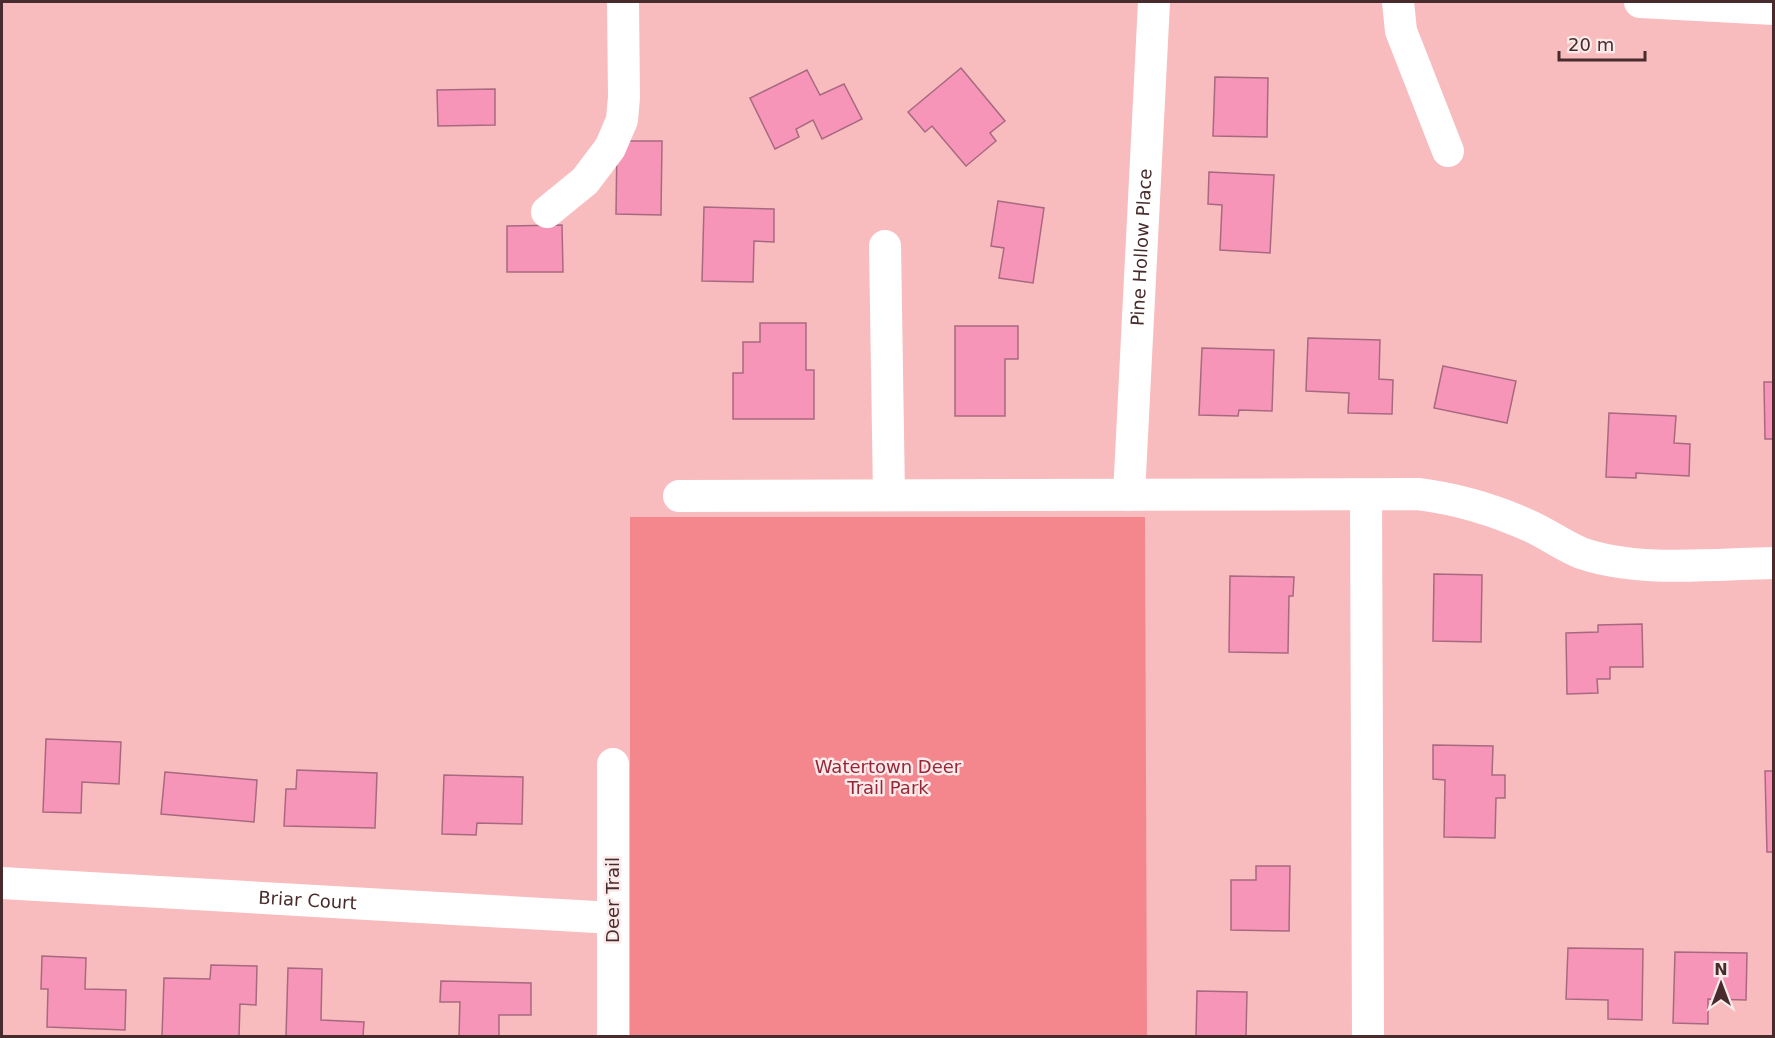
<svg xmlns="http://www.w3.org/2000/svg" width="1775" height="1038" viewBox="0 0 1775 1038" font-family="'DejaVu Sans',sans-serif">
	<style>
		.green { fill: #f4878e }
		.building { fill: #f795b9; stroke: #a86980; stroke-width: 1.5 }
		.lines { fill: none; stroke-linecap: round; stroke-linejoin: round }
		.minor { stroke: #fff; stroke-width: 32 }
		.labels { text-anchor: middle; stroke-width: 5; stroke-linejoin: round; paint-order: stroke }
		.street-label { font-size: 18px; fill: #482b2c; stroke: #faeaea }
		.park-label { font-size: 18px; fill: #982638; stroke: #faeaea }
	</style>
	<rect width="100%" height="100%" fill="#f8bcbe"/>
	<polygon class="green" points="630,517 1145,517 1147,1036 630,1036"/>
	<g class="building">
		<polygon points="961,68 1005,121 990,133 996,141 966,166 932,126 925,132 908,112"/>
		<polygon points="807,70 820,95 844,84 862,119 822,139 813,120 796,129 799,137 775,149 750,98"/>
		<polygon points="1215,77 1268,78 1267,137 1213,136"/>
		<polygon points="495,89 495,125 438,126 437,90"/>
		<polygon points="617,141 662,141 661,215 616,214"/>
		<polygon points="1209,172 1274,175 1270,253 1220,250 1222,205 1208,204"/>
		<polygon points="998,201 1044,208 1033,283 999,278 1004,248 991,246"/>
		<polygon points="704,207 774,209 774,242 754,241 753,282 702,281"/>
		<polygon points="562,225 563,272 507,272 507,226"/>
		<polygon points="760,323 806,323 806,370 814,370 814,419 733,419 733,373 743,373 743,342 760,342"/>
		<polygon points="955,326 1018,326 1018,359 1005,359 1005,416 955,416"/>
		<polygon points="1308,338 1380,340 1379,379 1393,380 1392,414 1348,413 1349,393 1306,391"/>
		<polygon points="1202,348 1274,350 1272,411 1239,410 1238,416 1199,415"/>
		<polygon points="1443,366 1516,381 1507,423 1434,408"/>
		<polygon points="1764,382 1774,382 1774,439 1765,439"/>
		<polygon points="1609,413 1676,416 1674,443 1690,444 1689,476 1636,473 1636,478 1606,477"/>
		<polygon points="1434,574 1482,575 1481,642 1433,641"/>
		<polygon points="1230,576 1294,577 1293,596 1289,596 1288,653 1229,652"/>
		<polygon points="1642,624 1643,667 1610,667 1610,679 1597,679 1598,693 1567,694 1566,633 1598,632 1598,625"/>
		<polygon points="46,739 121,742 119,784 82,782 81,813 43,812"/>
		<polygon points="1433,745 1493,746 1492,775 1505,775 1505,798 1496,798 1495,838 1444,837 1445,780 1433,779"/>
		<polygon points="297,770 377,773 375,828 284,826 286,789 296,789"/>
		<polygon points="1765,771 1774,771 1774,852 1767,852"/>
		<polygon points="165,772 257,780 254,822 161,814"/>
		<polygon points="444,775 523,777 522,824 477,823 476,835 442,834"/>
		<polygon points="1256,866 1290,866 1289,931 1231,930 1231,880 1256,880"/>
		<polygon points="1568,948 1643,949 1642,1020 1608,1019 1608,1000 1566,999"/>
		<polygon points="1675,952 1747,953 1746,1000 1708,999 1708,1024 1673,1023"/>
		<polygon points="42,956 86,958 85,989 126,990 125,1030 47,1027 48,989 41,989"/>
		<polygon points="211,965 257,966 256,1005 240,1004 239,1036 162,1036 164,978 210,979"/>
		<polygon points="288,968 322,969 321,1020 364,1022 363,1036 286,1036"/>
		<polygon points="441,981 531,983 531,1015 499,1015 499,1036 459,1036 460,1002 440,1002"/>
		<polygon points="1197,991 1247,992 1246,1036 1196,1036"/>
	</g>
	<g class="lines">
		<g class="minor">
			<polyline points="1398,2 1401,31 1448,151"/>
			<polyline points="1640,2 1774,9"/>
			<polyline points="547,212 585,181 610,148 622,120 624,97 623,2"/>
			<polyline points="885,246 889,495"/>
			<path id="s1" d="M1129 495 1154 2"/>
			<polyline points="1366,495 1368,1036"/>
			<path d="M679 496 1418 494C1458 499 1495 510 1532 527 1549 535 1564 546 1581 553 1638 573 1714 564 1774 563"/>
			<polyline points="613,764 613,1036"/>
			<path id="s2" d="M2 883 613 918"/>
		</g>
	</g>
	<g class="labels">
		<g class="street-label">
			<text dy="6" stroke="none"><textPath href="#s1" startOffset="248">Pine Hollow Place</textPath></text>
			<text transform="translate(613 900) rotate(-90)" y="6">Deer Trail</text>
			<text dy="6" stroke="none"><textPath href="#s2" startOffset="306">Briar Court</textPath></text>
		</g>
		<g class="park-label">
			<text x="888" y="773">Watertown Deer<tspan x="888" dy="21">Trail Park</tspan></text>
		</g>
	</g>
	<rect width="1775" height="1038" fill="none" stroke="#482b2c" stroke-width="6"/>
	<g transform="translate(1721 984)" stroke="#faeaea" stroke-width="4.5" paint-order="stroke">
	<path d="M0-4.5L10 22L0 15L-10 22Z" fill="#482b2c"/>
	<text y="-9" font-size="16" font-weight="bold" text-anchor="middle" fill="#482b2c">N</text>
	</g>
	<path d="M1559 51v9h86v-9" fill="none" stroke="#482b2c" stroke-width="3"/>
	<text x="1568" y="51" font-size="18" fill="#482b2c" stroke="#faeaea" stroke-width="4.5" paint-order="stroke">20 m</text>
</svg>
